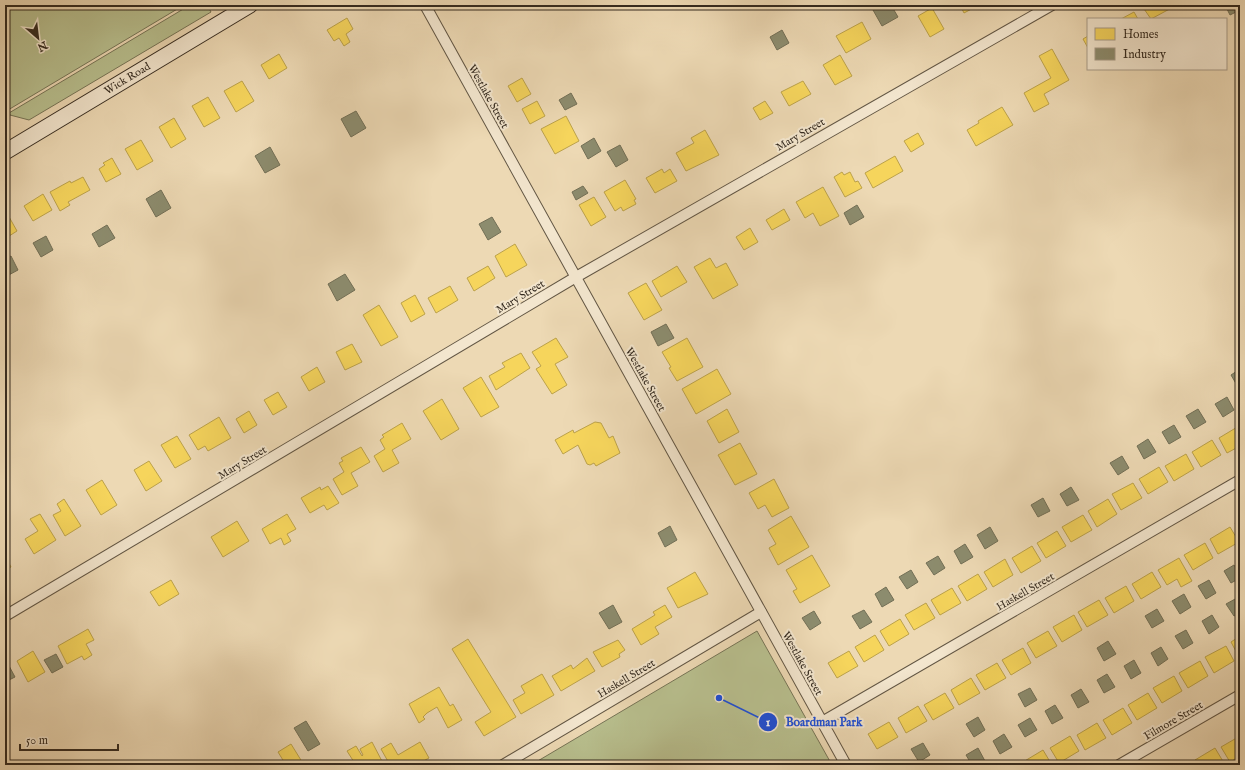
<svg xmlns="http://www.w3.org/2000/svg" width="1245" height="770" viewBox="0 0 1245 770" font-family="'IM FELL English',serif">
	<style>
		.green { fill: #b8bf8e; stroke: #767456 }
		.homes { fill: #f6d55c; stroke: #bca24a }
		.industry { fill: #8c8c6e; stroke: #726f56 }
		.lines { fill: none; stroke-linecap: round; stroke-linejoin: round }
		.street-casing { stroke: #625644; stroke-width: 12 }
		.secondary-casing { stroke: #342a1f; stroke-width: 17 }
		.street { stroke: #f3e6ce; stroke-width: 10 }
		.secondary { stroke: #f3e6ce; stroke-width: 15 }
		.labels { text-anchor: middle; stroke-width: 4; stroke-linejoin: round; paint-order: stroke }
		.street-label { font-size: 11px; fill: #342a1f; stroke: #f3e6ce }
		.leader { fill: none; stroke: #1d4ed8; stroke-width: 1.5 }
		.callout-dot { fill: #1d4ed8; stroke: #f3e6ce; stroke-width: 1.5 }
		.mark-label { font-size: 12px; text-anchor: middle; font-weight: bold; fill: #fff }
		.callout-label { font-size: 12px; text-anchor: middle; font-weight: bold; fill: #1d4ed8; stroke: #f3e6ce; stroke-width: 4; stroke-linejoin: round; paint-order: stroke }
	</style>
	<rect width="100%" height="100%" fill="#edd9b4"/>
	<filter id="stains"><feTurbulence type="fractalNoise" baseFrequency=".005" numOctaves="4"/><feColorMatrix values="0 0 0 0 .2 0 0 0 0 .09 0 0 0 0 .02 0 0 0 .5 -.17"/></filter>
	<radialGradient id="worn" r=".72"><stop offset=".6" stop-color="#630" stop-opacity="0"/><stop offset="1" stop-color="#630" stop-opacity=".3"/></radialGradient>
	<g class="green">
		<polygon points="5,5 184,5 8,110 5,104"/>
		<polygon points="190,5 207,5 211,12 29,120 10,115 9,113"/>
		<polygon points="757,631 832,765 531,765"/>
	</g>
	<g class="homes">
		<polygon points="960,5 979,5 964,13"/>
		<polygon points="1177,5 1151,19 1142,6 1144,5"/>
		<polygon points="932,8 944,29 930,37 918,16"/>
		<polygon points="1134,12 1138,19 1121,19"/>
		<polygon points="347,18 353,29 346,34 350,42 344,46 339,38 334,41 327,30"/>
		<polygon points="862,22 871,39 846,53 836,36"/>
		<polygon points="1088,36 1088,48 1083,39"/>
		<polygon points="1052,49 1069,80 1044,94 1049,104 1034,112 1024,93 1051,78 1039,56"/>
		<polygon points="279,54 287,68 269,79 261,65"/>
		<polygon points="840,55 852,76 835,85 823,65"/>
		<polygon points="522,78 531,94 517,102 508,86"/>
		<polygon points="242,81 254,101 236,112 224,91"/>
		<polygon points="803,81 811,94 789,106 781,92"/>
		<polygon points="208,97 220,118 204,127 192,106"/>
		<polygon points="537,101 545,116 530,124 522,109"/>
		<polygon points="765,101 773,113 760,120 753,108"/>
		<polygon points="1002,107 1013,125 976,146 967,130 979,123 978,121"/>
		<polygon points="566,116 579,141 555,154 541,129"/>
		<polygon points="174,118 186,139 171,148 159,127"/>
		<polygon points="705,130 719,155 686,171 676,153 694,143 691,138"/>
		<polygon points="918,133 924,144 911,152 904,141"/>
		<polygon points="141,140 153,161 137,170 125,149"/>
		<polygon points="895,156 903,171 873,188 865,173"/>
		<polygon points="112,158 121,174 106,182 99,169 105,165 103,163"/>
		<polygon points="662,169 664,173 670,169 677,181 655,193 646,178"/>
		<polygon points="842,172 844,175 850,172 855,182 858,181 862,188 845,197 834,177"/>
		<polygon points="83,177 90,190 68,202 70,205 60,211 50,192 70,181 71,183"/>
		<polygon points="625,180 636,199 634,200 636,204 623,211 621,207 615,211 604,192"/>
		<polygon points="823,187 839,216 820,226 813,213 805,218 796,202"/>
		<polygon points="43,194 52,210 33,221 24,206"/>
		<polygon points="594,197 606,217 591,226 579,205"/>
		<polygon points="784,209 790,220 772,230 766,220"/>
		<polygon points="8,215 17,231 6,238 10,243 5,246 5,217"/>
		<polygon points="750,228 758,242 744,250 736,237"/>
		<polygon points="515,244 527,265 506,277 495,256"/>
		<polygon points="710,258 716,268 726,263 738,285 713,299 694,267"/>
		<polygon points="488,266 495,278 474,291 467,278"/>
		<polygon points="677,266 687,282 661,297 652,281"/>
		<polygon points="646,283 662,310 644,320 628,293"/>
		<polygon points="450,286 458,300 436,313 428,298"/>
		<polygon points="415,295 425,314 411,322 401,303"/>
		<polygon points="379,305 398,337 381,346 363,315"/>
		<polygon points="556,338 568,357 555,364 567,385 552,394 536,369 541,366 532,352"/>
		<polygon points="687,338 703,367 677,381 669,368 671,367 662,352"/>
		<polygon points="352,344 362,362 345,370 336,352"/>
		<polygon points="521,353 530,368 496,390 489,376 505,367 502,363"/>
		<polygon points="317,367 325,382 309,391 301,377"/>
		<polygon points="717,369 731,394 696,414 682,389"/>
		<polygon points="481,377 499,407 481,417 463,388"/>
		<polygon points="278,392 287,407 273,415 264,400"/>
		<polygon points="442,399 459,429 441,440 423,411"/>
		<polygon points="727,409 739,432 719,443 707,421"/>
		<polygon points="249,411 257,425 244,433 236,419"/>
		<polygon points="219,417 231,438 208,451 205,446 198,450 189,435"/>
		<polygon points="595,422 601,423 609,438 613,436 620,453 596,466 594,463 590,465 587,464 578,445 563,454 555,440 573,430 574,433"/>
		<polygon points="402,423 411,439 392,450 399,463 383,472 374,456 385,449 380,440 384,437 382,435"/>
		<polygon points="1239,426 1240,446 1227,453 1219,438"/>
		<polygon points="177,436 191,459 175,468 161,445"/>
		<polygon points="1212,440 1221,455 1201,467 1192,452"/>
		<polygon points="740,443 757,474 735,485 718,455"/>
		<polygon points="361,447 370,462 351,473 358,486 342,495 333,479 344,472 339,463 343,461 341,458"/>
		<polygon points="1186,454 1194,469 1174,481 1165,466"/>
		<polygon points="149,461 162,481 146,491 134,470"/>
		<polygon points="1159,467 1168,482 1148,494 1139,479"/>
		<polygon points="774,479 789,508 772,517 765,505 758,509 749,493"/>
		<polygon points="102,480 117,505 101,515 86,490"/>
		<polygon points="1133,483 1142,498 1121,510 1112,494"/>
		<polygon points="328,486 339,503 327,510 324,505 310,513 301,498 320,487 321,490"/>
		<polygon points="64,499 81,526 65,536 53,515 61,511 57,504"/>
		<polygon points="1108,499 1117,514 1097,527 1088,511"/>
		<polygon points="40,514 56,540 34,554 25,539 38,531 30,519"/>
		<polygon points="287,514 296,529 287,534 291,541 284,545 281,538 270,544 262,529"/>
		<polygon points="1083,515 1092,530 1071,542 1062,527"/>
		<polygon points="791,516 809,547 778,565 769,548 776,544 768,530"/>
		<polygon points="1240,520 1240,532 1235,523"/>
		<polygon points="237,521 249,541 223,557 211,537"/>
		<polygon points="1230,527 1239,542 1218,554 1210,539"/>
		<polygon points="1057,531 1066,546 1046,558 1037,543"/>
		<polygon points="1205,543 1213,558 1193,570 1184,555"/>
		<polygon points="1032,546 1041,561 1021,573 1012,558"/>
		<polygon points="812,555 830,586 800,603 793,591 797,589 786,570"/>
		<polygon points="5,556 11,567 5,570"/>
		<polygon points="1179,558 1192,581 1181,587 1177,579 1167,585 1158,570"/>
		<polygon points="1005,559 1013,575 993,587 984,572"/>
		<polygon points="695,572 708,594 678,608 667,588"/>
		<polygon points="1152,572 1161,587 1141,599 1132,584"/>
		<polygon points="978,574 987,589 967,601 958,586"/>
		<polygon points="171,580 179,594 159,606 150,592"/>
		<polygon points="1126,586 1134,601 1114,613 1105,598"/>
		<polygon points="952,588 961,603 940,615 931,600"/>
		<polygon points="1099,600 1108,615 1087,627 1078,612"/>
		<polygon points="926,603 935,618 914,630 905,615"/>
		<polygon points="665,605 672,617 655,627 659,634 641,645 632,629 655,615 653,612"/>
		<polygon points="1074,615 1082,630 1062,642 1053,627"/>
		<polygon points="900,619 909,634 889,646 880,631"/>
		<polygon points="88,629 94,640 86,644 92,655 84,660 82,656 67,664 58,646"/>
		<polygon points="1048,631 1057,646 1036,658 1027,643"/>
		<polygon points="875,635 884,650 864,662 855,647"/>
		<polygon points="1240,636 1240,656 1239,657 1231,642"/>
		<polygon points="468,639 516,717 484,736 475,722 491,712 452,649"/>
		<polygon points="618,640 625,650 619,654 620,657 602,667 593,652"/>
		<polygon points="1226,646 1234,661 1214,673 1205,657"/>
		<polygon points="1023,648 1031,663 1011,675 1002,660"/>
		<polygon points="33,651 45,672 28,682 17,661"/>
		<polygon points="849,651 858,666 837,678 828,663"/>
		<polygon points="587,658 595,671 561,691 552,676 571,665 573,669"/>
		<polygon points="1200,661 1208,676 1188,688 1179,673"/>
		<polygon points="997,663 1006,678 985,690 976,675"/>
		<polygon points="542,674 554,695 521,714 513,700 525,693 521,686"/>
		<polygon points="1174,676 1182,691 1162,703 1153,688"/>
		<polygon points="971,678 980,693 959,705 951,690"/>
		<polygon points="439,687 450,706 453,704 462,720 448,728 437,707 427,713 423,717 425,719 419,723 409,704"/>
		<polygon points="945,693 954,708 933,720 924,705"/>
		<polygon points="1148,693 1157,708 1137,720 1128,705"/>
		<polygon points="918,706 927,721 906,733 898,718"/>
		<polygon points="1123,708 1132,723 1112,735 1103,720"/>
		<polygon points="889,722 898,737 877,749 868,734"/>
		<polygon points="1097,723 1106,738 1085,750 1077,735"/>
		<polygon points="1070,736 1079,751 1059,763 1050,748"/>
		<polygon points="1240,736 1240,756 1230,762 1221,747"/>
		<polygon points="372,742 384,765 348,765 354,762 347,751 356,746 362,756 363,755 360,749"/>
		<polygon points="420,742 429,758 416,765 390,765 381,749 391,743 398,755"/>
		<polygon points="291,744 304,765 286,765 278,752"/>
		<polygon points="1215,748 1224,763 1221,765 1197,765 1195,760"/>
		<polygon points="1043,750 1052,765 1024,765 1023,762"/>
	</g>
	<g class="industry">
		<polygon points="881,5 891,5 898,17 882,26 873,10"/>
		<polygon points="1225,5 1240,5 1240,10 1230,15"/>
		<polygon points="782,30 789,43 777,50 770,37"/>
		<polygon points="571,93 577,104 565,110 559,100"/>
		<polygon points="356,111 366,128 351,137 341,119"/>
		<polygon points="594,138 601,151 588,159 581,146"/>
		<polygon points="620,145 628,160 616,167 607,152"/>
		<polygon points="270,147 280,165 265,173 255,156"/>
		<polygon points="583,186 588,193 576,200 572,192"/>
		<polygon points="161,190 171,208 156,217 146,199"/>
		<polygon points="857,205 864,217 850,225 844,213"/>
		<polygon points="492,217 501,232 488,240 479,224"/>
		<polygon points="107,225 115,238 99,247 92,234"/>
		<polygon points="46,236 53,250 41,257 33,243"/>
		<polygon points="11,256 18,270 5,277 5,259"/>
		<polygon points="345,274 355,290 337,301 328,284"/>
		<polygon points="666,324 674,338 658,346 651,332"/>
		<polygon points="1240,369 1240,386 1238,387 1231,375"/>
		<polygon points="1227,397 1234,410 1223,417 1215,404"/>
		<polygon points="1198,409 1206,422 1194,429 1186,416"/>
		<polygon points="1174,425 1181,437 1169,444 1162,432"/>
		<polygon points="1148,439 1156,452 1144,459 1137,446"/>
		<polygon points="1122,456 1129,468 1118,475 1110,463"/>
		<polygon points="1071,487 1079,500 1067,506 1060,494"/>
		<polygon points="1043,498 1050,511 1038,517 1031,505"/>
		<polygon points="670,526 677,540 665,547 658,533"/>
		<polygon points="990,527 998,541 985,549 977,535"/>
		<polygon points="965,544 973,557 961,564 954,551"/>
		<polygon points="938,556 945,568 934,575 926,563"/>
		<polygon points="1234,565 1240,575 1240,578 1231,583 1224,571"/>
		<polygon points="911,570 918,582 907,589 899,577"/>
		<polygon points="1209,580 1216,593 1206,599 1198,586"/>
		<polygon points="886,587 894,600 882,607 875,594"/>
		<polygon points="1184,594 1191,607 1180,614 1172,601"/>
		<polygon points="1237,598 1240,603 1240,613 1234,616 1226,604"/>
		<polygon points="613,605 622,622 609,629 599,613"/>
		<polygon points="1157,609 1164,621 1152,628 1145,616"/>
		<polygon points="864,610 872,622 860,629 852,616"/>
		<polygon points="814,611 821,623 810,630 802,618"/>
		<polygon points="1212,615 1219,627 1209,634 1202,621"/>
		<polygon points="1186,630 1193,643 1183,649 1175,636"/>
		<polygon points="1108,641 1116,654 1104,661 1097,648"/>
		<polygon points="1161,647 1168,659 1158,666 1151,653"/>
		<polygon points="56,654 63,667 52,673 44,660"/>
		<polygon points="1134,660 1141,673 1131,679 1124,666"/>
		<polygon points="8,664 15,677 5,682 5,666"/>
		<polygon points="1107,674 1115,687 1104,693 1097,680"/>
		<polygon points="1030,688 1037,700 1025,707 1018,694"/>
		<polygon points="1081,689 1089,702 1078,708 1071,695"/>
		<polygon points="1055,705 1063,718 1052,724 1045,711"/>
		<polygon points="978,717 985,730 974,737 966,724"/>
		<polygon points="1030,718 1037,730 1025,737 1018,725"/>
		<polygon points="306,721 320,744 308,751 294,728"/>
		<polygon points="1004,734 1012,747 1000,754 993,741"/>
		<polygon points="923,743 930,755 919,762 911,749"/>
		<polygon points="978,748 985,761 978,765 972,765 966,755"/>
	</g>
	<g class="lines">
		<defs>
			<g id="street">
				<polyline points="425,5 846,765"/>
				<polyline points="5,616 576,277 1052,5"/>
				<polyline points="822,722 1240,480"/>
				<polyline points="503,765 761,612"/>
				<polyline points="1119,765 1240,695"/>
			</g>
			<polyline id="secondary" points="5,152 250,5"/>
		</defs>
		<use href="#street" class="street-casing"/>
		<use href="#secondary" class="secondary-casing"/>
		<use href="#street" class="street"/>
		<use href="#secondary" class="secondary"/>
	</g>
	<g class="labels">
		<g class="street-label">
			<text transform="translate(127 78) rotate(-31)" y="4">Wick Road</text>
			<text transform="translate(489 96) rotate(61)" y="4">Westlake Street</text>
			<text transform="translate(800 134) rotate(-30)" y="4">Mary Street</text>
			<text transform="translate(520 296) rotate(-31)" y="4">Mary Street</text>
			<text transform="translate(646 379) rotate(61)" y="4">Westlake Street</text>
			<text transform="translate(242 462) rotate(-31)" y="4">Mary Street</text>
			<text transform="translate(1025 591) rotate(-30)" y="4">Haskell Street</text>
			<text transform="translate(803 663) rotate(61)" y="4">Westlake Street</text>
			<text transform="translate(626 678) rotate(-31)" y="4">Haskell Street</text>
			<text transform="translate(1173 720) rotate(-30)" y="4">Filmore Street</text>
		</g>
	</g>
	<path class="leader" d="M719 698L768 722"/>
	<g class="callout-dot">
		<circle cx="719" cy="698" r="4"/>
		<circle cx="768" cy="722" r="10"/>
	</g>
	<g class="mark-label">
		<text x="768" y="726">1</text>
	</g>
	<g class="callout-label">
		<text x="824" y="726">Boardman Park</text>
	</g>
	<rect width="1245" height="770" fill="none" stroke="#edd9b4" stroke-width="20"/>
	<rect x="6" y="6" width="1233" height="758" fill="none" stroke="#342a1f" stroke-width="2"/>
	<rect x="10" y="10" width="1225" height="750" fill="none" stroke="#342a1f"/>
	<rect x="1087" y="18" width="140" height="52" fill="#f3e6ce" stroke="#a79b88"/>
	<rect x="1095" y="28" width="20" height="12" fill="#f6d55c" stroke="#a79b88"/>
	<text x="1123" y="38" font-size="12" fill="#342a1f">Homes</text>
	<rect x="1095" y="48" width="20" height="12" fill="#8c8c6e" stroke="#a79b88"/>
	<text x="1123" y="58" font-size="12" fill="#342a1f">Industry</text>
	<g transform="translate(38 38) rotate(152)" stroke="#f3e6ce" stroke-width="3" paint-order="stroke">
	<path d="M0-3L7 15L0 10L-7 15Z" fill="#342a1f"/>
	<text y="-6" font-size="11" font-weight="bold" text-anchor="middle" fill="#342a1f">N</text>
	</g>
	<path d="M20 744v6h98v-6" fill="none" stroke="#342a1f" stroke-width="2"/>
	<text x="26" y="744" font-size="12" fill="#342a1f" stroke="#f3e6ce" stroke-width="3" paint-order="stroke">50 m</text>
	<rect width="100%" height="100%" filter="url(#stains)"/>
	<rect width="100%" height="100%" fill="url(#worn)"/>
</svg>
